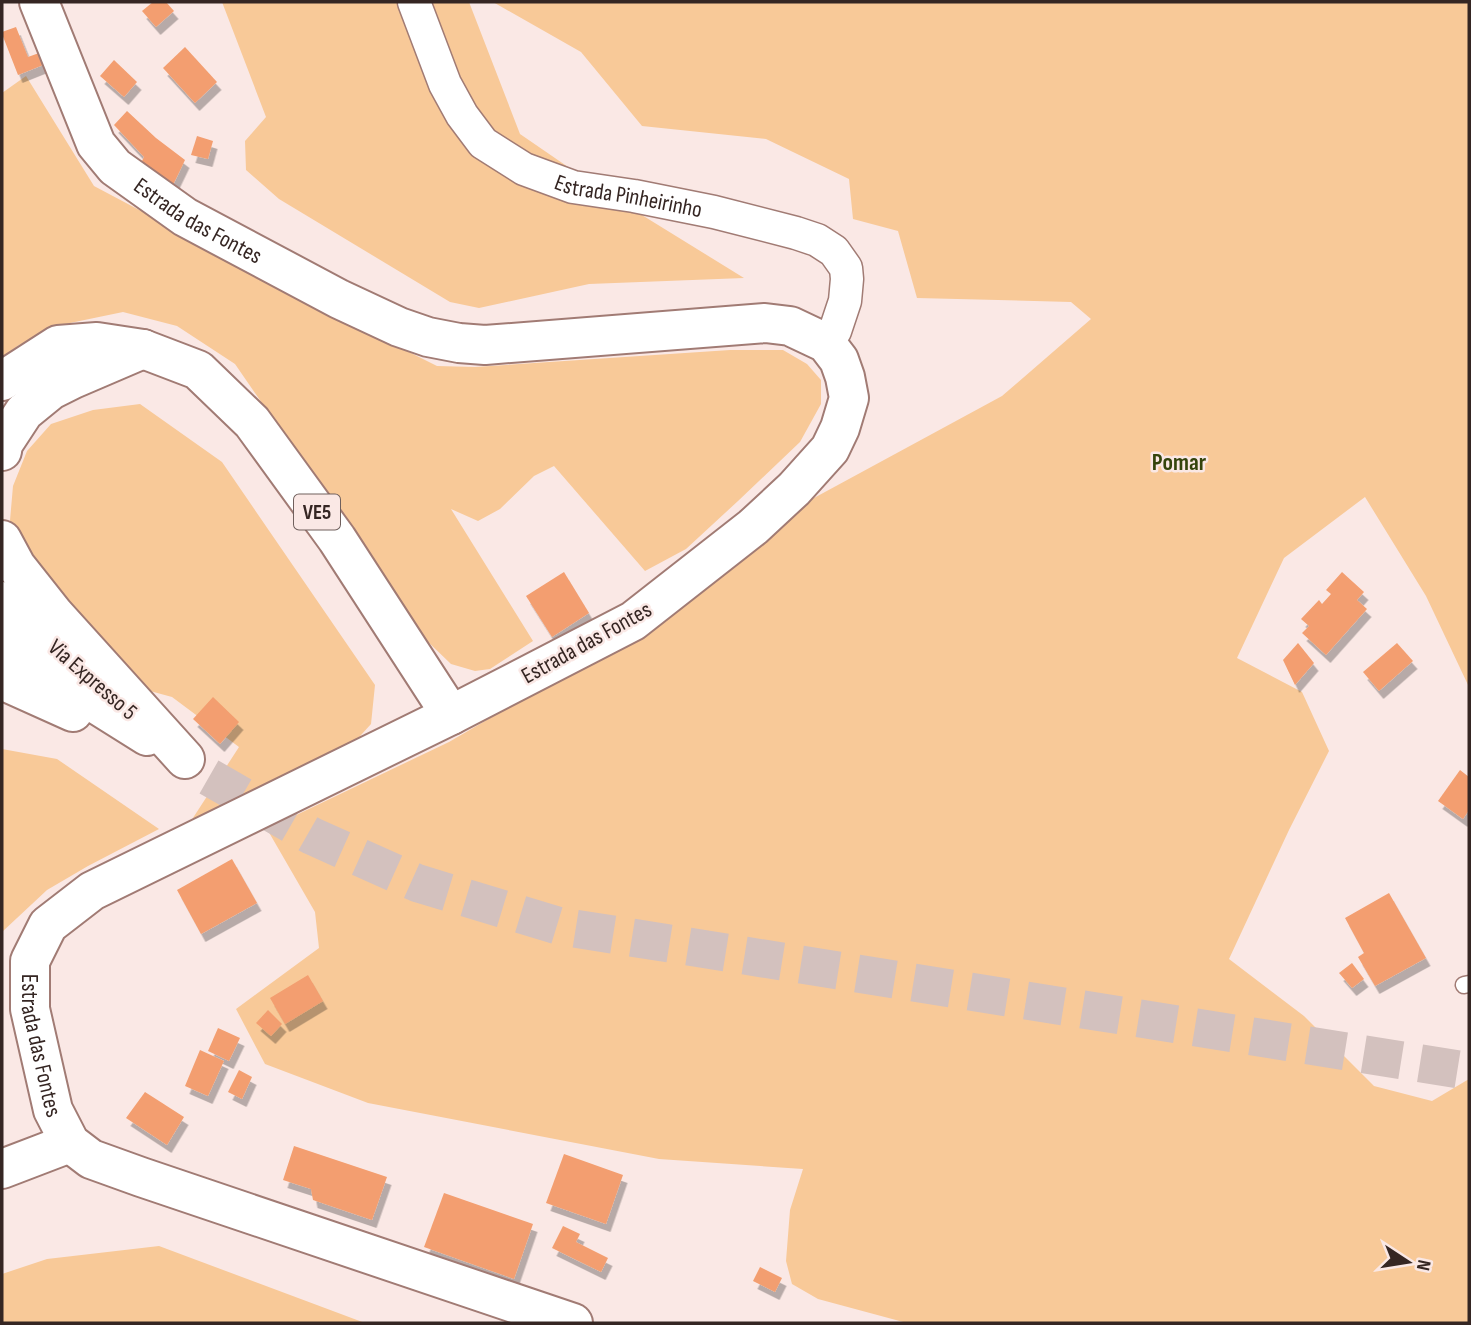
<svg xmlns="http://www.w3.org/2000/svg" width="1471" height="1325" viewBox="0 0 1471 1325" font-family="'Sofia Sans Condensed',sans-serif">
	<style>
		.green { fill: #f8c998 }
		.building { fill: #f39e6f; filter: url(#shadow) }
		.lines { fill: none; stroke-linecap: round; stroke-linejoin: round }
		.primary-tunnel { stroke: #d3c1be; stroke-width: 38; stroke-dasharray: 38 19; stroke-linecap: butt }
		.lane-casing { stroke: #a17b74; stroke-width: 19 }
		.street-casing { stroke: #a17b74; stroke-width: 35 }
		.secondary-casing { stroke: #a17b74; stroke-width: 42 }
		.primary-casing { stroke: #a17b74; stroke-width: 42 }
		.lane { stroke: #fff; stroke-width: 16 }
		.street { stroke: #fff; stroke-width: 32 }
		.secondary { stroke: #fff; stroke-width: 38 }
		.primary { stroke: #fff; stroke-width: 38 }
		.labels { text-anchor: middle; stroke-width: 5; stroke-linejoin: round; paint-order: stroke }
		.shield { fill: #fae8e5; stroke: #70605d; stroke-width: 2 }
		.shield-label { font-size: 21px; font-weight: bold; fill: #352623 }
		.street-label { font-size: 23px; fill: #352623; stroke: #fae8e5 }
		.neighbourhood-label { font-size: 24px; font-weight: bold; fill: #34440c; stroke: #fae8e5 }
	</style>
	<defs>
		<filter id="shadow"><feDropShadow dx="4.5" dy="8" stdDeviation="0" flood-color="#0004"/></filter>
	</defs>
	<rect width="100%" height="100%" fill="#fae8e5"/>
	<g class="green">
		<polygon points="222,2 469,2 520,134 603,191 744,278 589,284 479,308 450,302 279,199 246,170 245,141 266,117"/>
		<polygon points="493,2 1469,2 1469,687 1426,596 1365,497 1284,558 1237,658 1302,692 1329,751 1289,830 1229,959 1304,1016 1374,1086 1432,1101 1469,1079 1469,1323 907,1323 818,1299 792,1284 786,1261 790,1210 803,1169 659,1159 368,1103 265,1064 236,1009 319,948 315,912 267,829 449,742 674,611 801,505 1002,396 1091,319 1071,302 917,298 898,231 853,219 849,179 766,139 642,126 581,52"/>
		<polygon points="26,76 94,186 375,335 437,366 475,367 730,350 783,350 807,364 821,380 821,404 800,442 738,501 686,549 645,571 554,466 534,476 500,509 478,521 451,509 533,641 490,669 475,671 451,664 425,639 235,364 177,326 123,312 70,323 19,345 2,357 2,93"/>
		<polygon points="140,404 222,462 375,685 371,724 352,745 191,821 239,747 172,697 128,685 9,532 13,486 27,451 51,424 93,410"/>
		<polygon points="2,749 57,759 159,829 88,866 47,890 2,932"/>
		<polygon points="159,1246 365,1323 2,1323 2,1274 47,1259"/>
	</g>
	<g class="building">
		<polygon points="153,2 166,2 174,11 156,27 142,11"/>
		<polygon points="16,27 28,57 39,53 43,65 18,75 2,34 2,32"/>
		<polygon points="185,47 217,82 195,103 163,68"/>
		<polygon points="114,60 137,82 124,97 100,76"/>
		<polygon points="127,111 156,138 185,160 172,187 142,161 144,157 114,125"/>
		<polygon points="197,136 213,141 208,159 191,155"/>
		<polygon points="564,572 589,613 552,637 526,596"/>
		<polygon points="1342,572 1364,592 1357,600 1367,609 1326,655 1302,633 1309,626 1301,619 1319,600 1322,604 1331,594 1326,590"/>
		<polygon points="1298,643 1314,663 1295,685 1283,660"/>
		<polygon points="1397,643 1413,661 1379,691 1363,672"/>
		<polygon points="213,697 239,722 220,744 193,719"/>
		<polygon points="1460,770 1469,777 1469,810 1463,819 1438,801"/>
		<polygon points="232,859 257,903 201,934 177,890"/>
		<polygon points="1389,893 1426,958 1375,986 1358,957 1364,953 1345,918"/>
		<polygon points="1352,963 1364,979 1352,988 1339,973"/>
		<polygon points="308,975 323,1001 285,1024 270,998"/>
		<polygon points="268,1010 282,1024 271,1036 256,1023"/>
		<polygon points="218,1028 240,1038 229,1061 208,1051"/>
		<polygon points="200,1050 224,1061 208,1096 185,1086"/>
		<polygon points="239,1070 252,1077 242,1099 228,1092"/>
		<polygon points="145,1092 184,1117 167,1145 126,1118"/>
		<polygon points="294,1146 387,1177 372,1220 313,1200 311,1189 283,1180"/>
		<polygon points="564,1154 623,1175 606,1224 546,1203"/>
		<polygon points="444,1193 533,1224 514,1279 424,1247"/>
		<polygon points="563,1226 580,1234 576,1242 608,1258 601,1272 552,1248"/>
		<polygon points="760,1267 782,1278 775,1292 753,1281"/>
	</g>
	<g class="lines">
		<polyline class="primary-tunnel" points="209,777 312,836 417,883 559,926 1469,1071"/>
		<defs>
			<polyline id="lane" points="1464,985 1469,984"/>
			<g id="street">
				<path id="s1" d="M414 2 445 84 462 115 483 143 524 169 573 187 634 196 714 212 796 233 817 240 834 251 846 268 847 279 845 301 835 331 826 343"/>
			</g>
			<g id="secondary">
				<path id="s2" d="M39 2 96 144 115 167 185 217 339 299 399 327 428 337 459 343 485 345 765 323 790 326 826 343 839 360 845 377 849 398 840 428 830 449 794 489 753 527 633 621 451 715 92 891 48 925 30 961V1009L53 1110 70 1143 91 1159 141 1177 573 1323"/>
			</g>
			<g id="primary">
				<polyline points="2,381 58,345 97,342 143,349 198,370 252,422 337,539 451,715"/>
				<polyline points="2,451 3,444 24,412 51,390 73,379 143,349"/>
				<polyline points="2,540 16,566 54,614 185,759"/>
				<polyline points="2,601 61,651"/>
				<polyline points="2,645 147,736"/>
				<polyline points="2,680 73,712"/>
				<polyline points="2,1169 70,1143"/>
			</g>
		</defs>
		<use href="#lane" class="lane-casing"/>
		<use href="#street" class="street-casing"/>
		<use href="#secondary" class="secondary-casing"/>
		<use href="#primary" class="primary-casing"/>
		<use href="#lane" class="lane"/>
		<use href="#street" class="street"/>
		<use href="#secondary" class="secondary"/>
		<use href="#primary" class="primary"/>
	</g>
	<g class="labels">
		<rect class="shield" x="294" y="494.5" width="46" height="35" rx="5"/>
		<g class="shield-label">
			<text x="317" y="519">VE5</text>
		</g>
		<g class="street-label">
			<text dy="8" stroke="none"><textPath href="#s1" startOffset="315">Estrada Pinheirinho</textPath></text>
			<text dy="8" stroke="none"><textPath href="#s2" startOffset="282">Estrada das Fontes</textPath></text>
			<text transform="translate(586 642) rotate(-29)" y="8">Estrada das Fontes</text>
			<text transform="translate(93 679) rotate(41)" y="8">Via Expresso 5</text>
			<text dy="8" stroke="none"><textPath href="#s2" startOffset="2107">Estrada das Fontes</textPath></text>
		</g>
		<g class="neighbourhood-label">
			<text x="1179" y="470">Pomar</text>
		</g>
	</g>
	<rect width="1471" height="1325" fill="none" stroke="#352623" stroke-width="7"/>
	<g transform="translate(1408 1262) rotate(102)" stroke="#fae8e5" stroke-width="5" paint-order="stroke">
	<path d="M0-5L12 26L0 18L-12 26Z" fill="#352623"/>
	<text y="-10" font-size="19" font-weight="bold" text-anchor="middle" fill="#352623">N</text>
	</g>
</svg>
